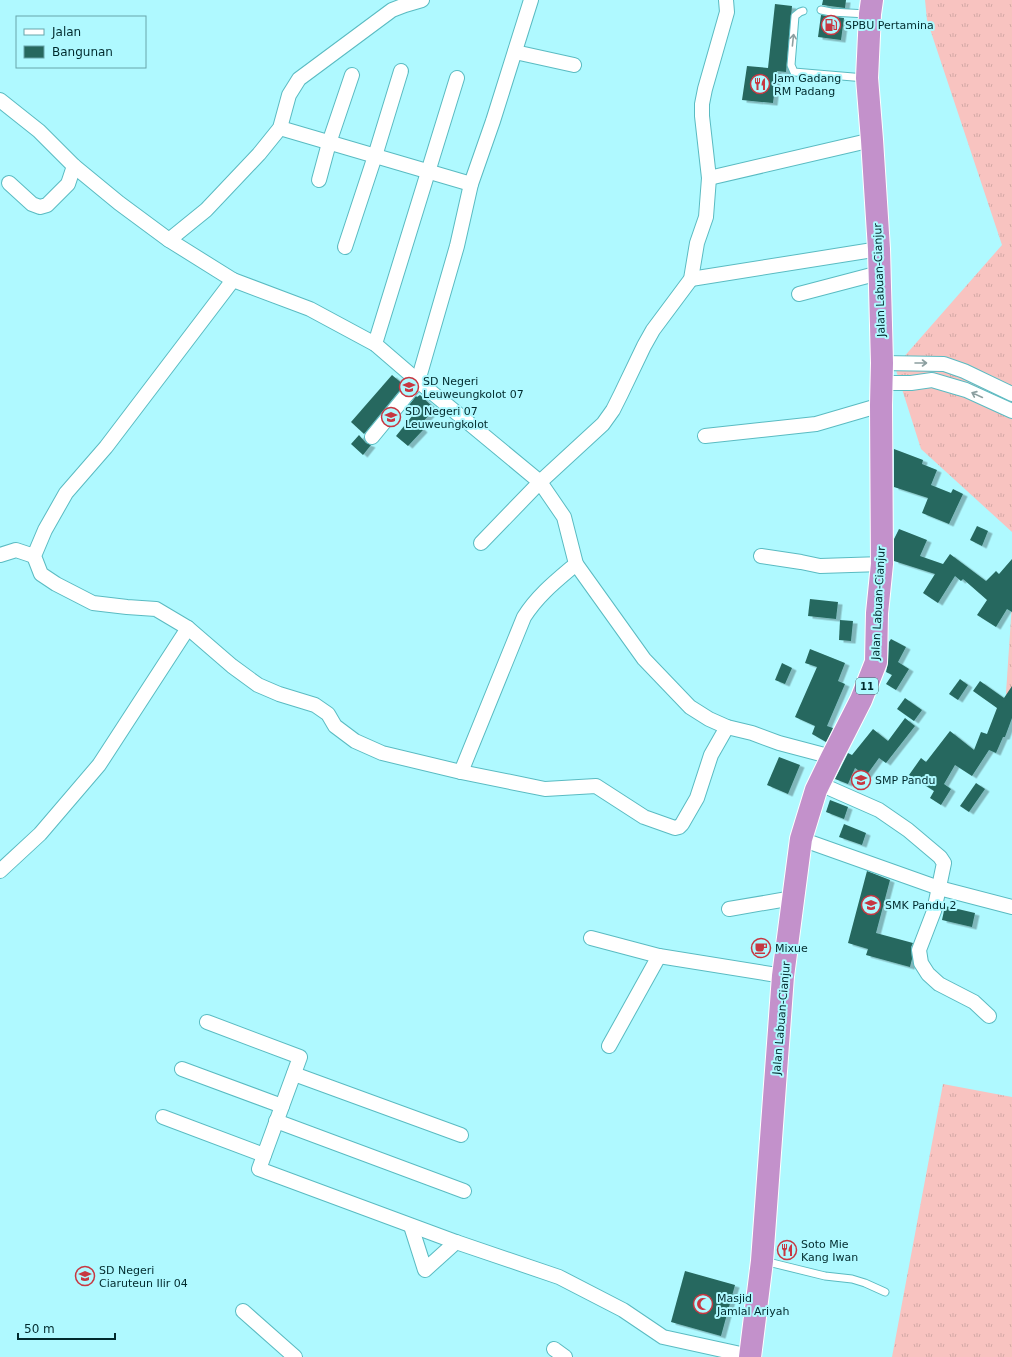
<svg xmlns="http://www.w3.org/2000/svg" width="1012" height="1357" viewBox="0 0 1012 1357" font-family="'DejaVu Sans',sans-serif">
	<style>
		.grass { fill: url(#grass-tufts) }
		.building { fill: #27685e; filter: url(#shadow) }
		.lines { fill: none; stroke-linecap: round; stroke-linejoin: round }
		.lane-casing { stroke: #5abbc2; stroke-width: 9 }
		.street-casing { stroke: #5abbc2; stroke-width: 16 }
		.highway-casing { stroke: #fff; stroke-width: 24 }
		.lane { stroke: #fff; stroke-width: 7 }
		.street { stroke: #fff; stroke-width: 14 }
		.highway { stroke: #c391cb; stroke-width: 22 }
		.oneway { stroke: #8c9fa0 }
		.labels { text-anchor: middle; stroke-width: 4; stroke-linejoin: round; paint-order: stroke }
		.shield { fill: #aff9ff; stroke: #34686c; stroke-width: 1 }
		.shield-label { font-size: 10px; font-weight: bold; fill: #002a2d }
		.poi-label { font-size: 11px; fill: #002a2d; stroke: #aff9ff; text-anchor: start }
		.street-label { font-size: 11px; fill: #002a2d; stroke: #aff9ff }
	</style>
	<defs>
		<pattern id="grass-tufts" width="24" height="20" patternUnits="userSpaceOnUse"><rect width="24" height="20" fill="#f8c3c0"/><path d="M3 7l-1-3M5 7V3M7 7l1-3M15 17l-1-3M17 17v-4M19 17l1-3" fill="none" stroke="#d3a8a5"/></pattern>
		<filter id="shadow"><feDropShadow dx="4.5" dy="2.5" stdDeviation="0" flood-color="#0004"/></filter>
	</defs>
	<rect width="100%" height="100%" fill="#aff9ff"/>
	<g class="grass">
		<polygon points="925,0 1012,0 1012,532 921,449 895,367 1002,245 927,20"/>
		<polygon points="1012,603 1012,714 1006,693"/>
		<polygon points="943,1084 1012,1097 1012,1357 892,1357"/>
	</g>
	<g class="building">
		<polygon points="823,0 846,0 845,8 822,5"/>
		<polygon points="775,4 792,6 786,72 777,71 773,103 742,100 747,66 768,68"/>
		<polygon points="821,15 844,18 841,40 818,37"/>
		<polygon points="392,375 404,385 364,434 351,422"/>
		<polygon points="420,395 435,409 419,426 423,430 408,446 396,436 413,415 406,409 416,396 417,397"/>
		<polygon points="359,435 366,443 371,445 363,455 351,444"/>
		<polygon points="894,449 923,460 922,464 937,470 931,485 951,493 953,489 963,494 949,524 922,513 928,498 894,487"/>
		<polygon points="977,526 988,531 982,546 970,540"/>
		<polygon points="899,529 927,540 920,556 943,564 950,554 986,581 996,571 999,574 1012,559 1012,612 1007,609 996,627 977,615 987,600 963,579 961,581 955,576 938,603 923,593 935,574 894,561 894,539"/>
		<polygon points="810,599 838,602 836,619 808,616"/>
		<polygon points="840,620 853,621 851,641 839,640"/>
		<polygon points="891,639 906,647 898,662 909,669 896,690 886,684 892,675 886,672 888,663 889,642"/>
		<polygon points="810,649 845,663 838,681 845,684 827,726 833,728 826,742 812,734 815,726 795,717 817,667 805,663"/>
		<polygon points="782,663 792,668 785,684 775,680"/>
		<polygon points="960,679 968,685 958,700 949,694"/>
		<polygon points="980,681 1004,698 1012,686 1012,718 1005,737 1003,737 996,753 989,750 972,776 955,765 944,784 951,789 941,805 930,798 934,791 909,775 921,758 926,762 950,731 974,750 981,732 987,734 997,708 973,691"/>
		<polygon points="905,698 922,710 914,721 897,709"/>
		<polygon points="905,718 915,726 886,763 879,758 866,776 855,768 848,784 835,779 848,753 852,755 873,729 888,741"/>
		<polygon points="779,757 800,765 788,794 767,785"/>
		<polygon points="976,783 985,789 969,812 960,806"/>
		<polygon points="830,800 848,807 844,819 826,812"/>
		<polygon points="844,824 866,833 862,845 839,837"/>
		<polygon points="867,871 890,880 876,933 913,943 911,947 912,959 910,967 866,955 868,949 848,943"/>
		<polygon points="945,906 975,913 972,927 942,920"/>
		<polygon points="685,1271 735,1285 721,1336 671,1322"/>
	</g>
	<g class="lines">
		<defs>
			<g id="lane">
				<polyline points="821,10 831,12 867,14"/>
				<polyline points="803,11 800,12 795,16 791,65 794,72 865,78"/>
				<polyline points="764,1261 825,1276 852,1279 865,1283 885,1292"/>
			</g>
			<g id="street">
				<polyline points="515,52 574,65"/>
				<polyline points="0,100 39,131 74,166 119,203 169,240 233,280 106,447 66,493 45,530 34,556 41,574 56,584 93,603 127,607 156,609 188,628 232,666 258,685 279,694 315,705 328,714 335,726 355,741 382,753 461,772 545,789 596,786 644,817 675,828 679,827 682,824 697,798 711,755 727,727"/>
				<polyline points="280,128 471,184"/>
				<polyline points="709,178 872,140"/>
				<polyline points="319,180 329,143 352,75"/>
				<polyline points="9,183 32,204 40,207 47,205 68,184 74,166"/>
				<polyline points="169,240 206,210 259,154 280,128 289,95 299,79 392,10 405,5 422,0"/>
				<polyline points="345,247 375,156 401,71"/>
				<polyline points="691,279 879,249"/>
				<polyline points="233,280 310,309 375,344 418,381 540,482 564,517 576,564 644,659 690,707 709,719 727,727 752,733 779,743 832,757"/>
				<polyline points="799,294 879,273"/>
				<polyline points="375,344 457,78"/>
				<polyline points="882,363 944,364 964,371 1012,394"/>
				<polyline points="881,383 911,383 932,380 966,390 1012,411"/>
				<polyline points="705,436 816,424 881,405"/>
				<polyline points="372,437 418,381 457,246 471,184 493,121 531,0"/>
				<polyline points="481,543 540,482 603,424 613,410 621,394 644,346 653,330 691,279 697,243 706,217 709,178 702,116 702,104 705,89 727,12 726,0"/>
				<polyline points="0,555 16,550 34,556"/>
				<polyline points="761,556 801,562 820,566 882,564"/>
				<path d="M461 772 524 617C538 595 556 581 576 564"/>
				<polyline points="820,784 879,810 908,830 940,857 944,863 934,911 919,950 921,963 928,974 939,984 974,1002 989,1016"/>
				<polyline points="801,839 939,888 1012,907"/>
				<polyline points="0,871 40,834 99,765 188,628"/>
				<polyline points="729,909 793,898"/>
				<polyline points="591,938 659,956 783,976"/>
				<polyline points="207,1022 300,1057 259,1169 456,1242 559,1277 623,1310 663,1337 750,1356"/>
				<polyline points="609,1046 659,956"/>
				<polyline points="182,1069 282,1106"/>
				<polyline points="294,1074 461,1135"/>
				<polyline points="163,1117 264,1155"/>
				<polyline points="276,1121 464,1191"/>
				<polyline points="411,1226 425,1270 456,1242"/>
				<polyline points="243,1311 295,1357"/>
				<polyline points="554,1349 565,1357"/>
			</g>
			<polyline id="highway" points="750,1357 762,1261 783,976 801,839 816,790 832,757 861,700 876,662 877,613 882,564 881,405 882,363 879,249 872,140 867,78 870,14 872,0"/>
		</defs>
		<use href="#lane" class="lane-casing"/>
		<use href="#street" class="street-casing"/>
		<use href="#highway" class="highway-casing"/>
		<use href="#lane" class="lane"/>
		<use href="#street" class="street"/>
		<use href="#highway" class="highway"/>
	</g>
	<defs><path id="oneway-shaft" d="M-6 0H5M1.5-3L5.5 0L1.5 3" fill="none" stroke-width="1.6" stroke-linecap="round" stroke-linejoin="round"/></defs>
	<g class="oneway">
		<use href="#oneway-shaft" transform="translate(793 40) rotate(-84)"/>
		<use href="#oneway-shaft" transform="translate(921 363)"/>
		<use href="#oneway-shaft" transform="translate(977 395) rotate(-155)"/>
	</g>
	<defs>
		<symbol id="fuel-ring" viewBox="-11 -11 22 22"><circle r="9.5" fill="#aff9ff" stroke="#c73741" stroke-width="1.5"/><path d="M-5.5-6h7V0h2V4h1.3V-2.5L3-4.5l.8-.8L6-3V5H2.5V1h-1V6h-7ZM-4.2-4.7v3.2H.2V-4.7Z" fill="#c73741"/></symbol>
		<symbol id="restaurant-ring" viewBox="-11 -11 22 22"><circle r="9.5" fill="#aff9ff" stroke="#c73741" stroke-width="1.5"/><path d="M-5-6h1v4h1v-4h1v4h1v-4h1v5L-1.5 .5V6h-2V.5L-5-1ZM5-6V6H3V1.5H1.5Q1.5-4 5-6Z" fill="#c73741"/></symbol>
		<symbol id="school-ring" viewBox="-11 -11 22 22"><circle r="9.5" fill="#aff9ff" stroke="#c73741" stroke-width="1.5"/><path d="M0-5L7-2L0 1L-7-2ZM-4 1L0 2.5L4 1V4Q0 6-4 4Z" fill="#c73741"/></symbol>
		<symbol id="cafe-ring" viewBox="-11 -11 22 22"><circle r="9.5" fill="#aff9ff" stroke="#c73741" stroke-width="1.5"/><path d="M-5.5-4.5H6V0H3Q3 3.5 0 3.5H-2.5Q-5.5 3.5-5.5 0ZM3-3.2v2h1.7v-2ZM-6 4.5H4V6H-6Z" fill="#c73741"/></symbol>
		<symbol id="mosque-ring" viewBox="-11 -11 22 22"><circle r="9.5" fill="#aff9ff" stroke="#c73741" stroke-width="1.5"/><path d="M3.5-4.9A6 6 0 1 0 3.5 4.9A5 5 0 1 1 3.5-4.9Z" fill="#c73741"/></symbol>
	</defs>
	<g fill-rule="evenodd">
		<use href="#fuel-ring" x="820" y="14" width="22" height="22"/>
		<use href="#restaurant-ring" x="749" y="73" width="22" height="22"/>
		<use href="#school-ring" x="398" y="376" width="22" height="22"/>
		<use href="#school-ring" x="380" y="406" width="22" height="22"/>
		<use href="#school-ring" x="850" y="769" width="22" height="22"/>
		<use href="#school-ring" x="860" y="894" width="22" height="22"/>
		<use href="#cafe-ring" x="750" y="937" width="22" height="22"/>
		<use href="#restaurant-ring" x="776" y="1239" width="22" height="22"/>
		<use href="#school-ring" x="74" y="1265" width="22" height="22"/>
		<use href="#mosque-ring" x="692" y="1293" width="22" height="22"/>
	</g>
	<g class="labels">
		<rect class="shield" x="856" y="678" width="22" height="16" rx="3"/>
		<g class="shield-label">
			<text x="867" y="690">11</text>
		</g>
		<g class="poi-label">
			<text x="845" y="29">SPBU Pertamina</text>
			<text x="774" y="82">Jam Gadang<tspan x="774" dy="13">RM Padang</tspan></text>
			<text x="423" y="385">SD Negeri<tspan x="423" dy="13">Leuweungkolot 07</tspan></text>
			<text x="405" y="415">SD Negeri 07<tspan x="405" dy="13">Leuweungkolot</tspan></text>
			<text x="875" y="784">SMP Pandu</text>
			<text x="885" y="909">SMK Pandu 2</text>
			<text x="775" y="952">Mixue</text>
			<text x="801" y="1248">Soto Mie<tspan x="801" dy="13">Kang Iwan</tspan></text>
			<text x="99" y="1274">SD Negeri<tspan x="99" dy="13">Ciaruteun Ilir 04</tspan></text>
			<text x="717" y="1302">Masjid<tspan x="717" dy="13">Jamlal Ariyah</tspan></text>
		</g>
		<g class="street-label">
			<text transform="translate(879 280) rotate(-92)" y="4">Jalan Labuan-Cianjur</text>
			<text transform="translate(878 603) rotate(-87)" y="4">Jalan Labuan-Cianjur</text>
			<text transform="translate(781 1018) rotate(-85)" y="4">Jalan Labuan-Cianjur</text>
		</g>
	</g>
	<rect x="16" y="16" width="130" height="52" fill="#aff9ff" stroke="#69a6ab"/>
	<rect x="24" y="29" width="20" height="6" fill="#ffffff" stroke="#69a6ab"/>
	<text x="52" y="36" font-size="12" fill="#002a2d">Jalan</text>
	<rect x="24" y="46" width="20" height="12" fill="#27685e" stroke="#69a6ab"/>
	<text x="52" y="56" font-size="12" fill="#002a2d">Bangunan</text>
	<path d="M18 1333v6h97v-6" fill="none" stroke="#002a2d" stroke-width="2"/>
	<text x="24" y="1333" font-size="12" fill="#002a2d" stroke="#aff9ff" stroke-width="3" paint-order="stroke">50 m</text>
</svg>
